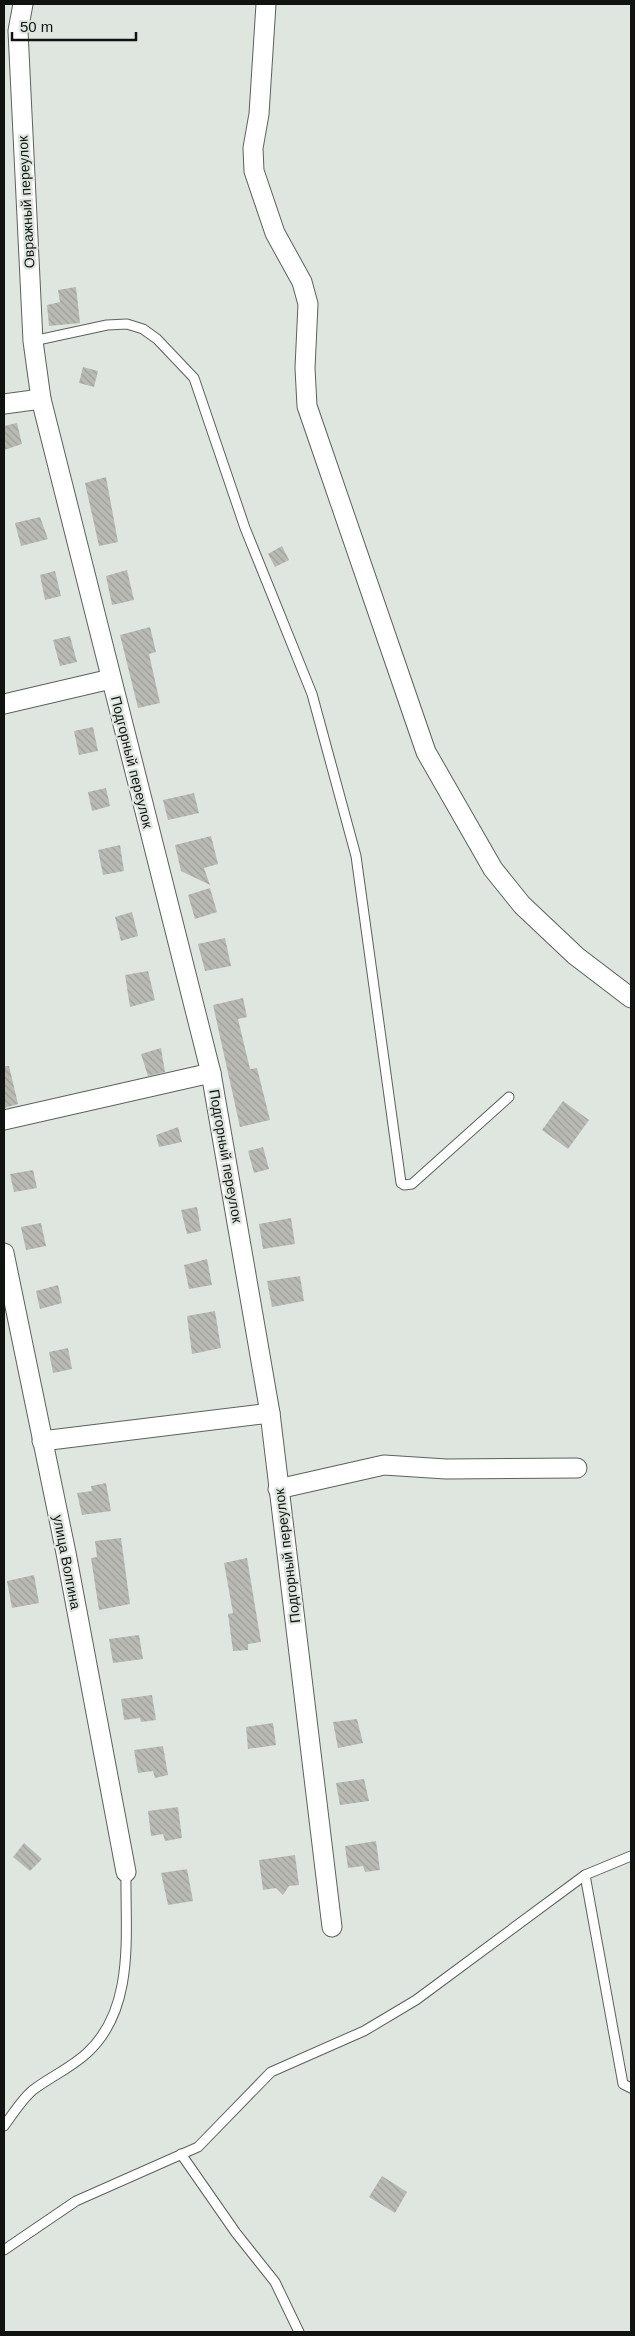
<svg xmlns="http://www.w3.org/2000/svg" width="635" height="2336" viewBox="0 0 635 2336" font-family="Arial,sans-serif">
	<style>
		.building { fill: url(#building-back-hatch) }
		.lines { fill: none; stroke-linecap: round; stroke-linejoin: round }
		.service-casing { stroke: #5b615c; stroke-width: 11 }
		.minor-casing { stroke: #5b615c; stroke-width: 21 }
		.service { stroke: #fff; stroke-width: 9 }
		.minor { stroke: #fff; stroke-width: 19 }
		.labels { text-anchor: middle; stroke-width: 4.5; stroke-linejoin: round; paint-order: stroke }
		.street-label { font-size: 14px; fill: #111311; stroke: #dfe6e0 }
	</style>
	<defs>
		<pattern id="building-back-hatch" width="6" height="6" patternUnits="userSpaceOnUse" patternTransform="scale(1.25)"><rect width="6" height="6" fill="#b9bab3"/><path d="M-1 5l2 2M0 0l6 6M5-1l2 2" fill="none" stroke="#9e9f99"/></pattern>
	</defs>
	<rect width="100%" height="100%" fill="#dfe6e0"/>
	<g class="building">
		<polygon points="76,287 80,323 49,326 47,305 60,302 58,290"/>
		<polygon points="83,367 98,371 94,387 79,383"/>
		<polygon points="17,423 22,444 4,450 4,426"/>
		<polygon points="106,477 118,542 99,546 85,483"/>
		<polygon points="40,517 48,539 21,546 15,523"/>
		<polygon points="282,546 289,560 275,567 268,554"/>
		<polygon points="127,570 134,600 112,605 106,576"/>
		<polygon points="55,571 61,596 45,600 40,575"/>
		<polygon points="150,627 156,652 149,654 160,703 138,708 120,635"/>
		<polygon points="70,636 77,662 60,666 53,640"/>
		<polygon points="93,727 98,751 79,755 74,731"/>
		<polygon points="106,788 110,806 92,811 88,792"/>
		<polygon points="194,793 199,813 168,820 163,800"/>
		<polygon points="211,836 218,864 204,868 210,885 181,871 175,845"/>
		<polygon points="120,845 124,871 103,875 98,850"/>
		<polygon points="210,888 217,912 195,919 188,895"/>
		<polygon points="132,912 138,936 121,941 115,917"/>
		<polygon points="225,938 231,966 205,971 198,944"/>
		<polygon points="148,971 155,1000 130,1007 125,975"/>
		<polygon points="243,998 247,1017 238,1019 250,1069 257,1068 270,1120 240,1127 213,1005"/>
		<polygon points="161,1048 165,1072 148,1076 141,1054"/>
		<polygon points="4,1066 9,1066 18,1104 4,1108"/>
		<polygon points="563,1101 589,1120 568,1149 542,1130"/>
		<polygon points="178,1127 182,1142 159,1147 156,1135"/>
		<polygon points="263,1147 269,1169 254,1173 248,1151"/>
		<polygon points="33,1170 37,1188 14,1192 10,1174"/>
		<polygon points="197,1207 201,1231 187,1234 181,1210"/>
		<polygon points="291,1218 295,1244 263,1249 259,1224"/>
		<polygon points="41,1223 46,1246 26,1250 21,1227"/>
		<polygon points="207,1259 212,1285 189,1289 184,1265"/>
		<polygon points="300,1276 304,1301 272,1307 267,1281"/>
		<polygon points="58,1285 62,1303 40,1309 36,1291"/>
		<polygon points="215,1311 221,1348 192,1354 187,1316"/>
		<polygon points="68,1348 72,1369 53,1373 49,1352"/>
		<polygon points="106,1483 111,1511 82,1515 77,1493 92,1491 91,1486"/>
		<polygon points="121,1538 130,1604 99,1610 91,1558 97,1557 95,1541"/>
		<polygon points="247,1558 261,1642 248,1644 248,1650 233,1651 228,1614 233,1613 224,1563"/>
		<polygon points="34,1575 39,1603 12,1608 7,1581"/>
		<polygon points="139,1635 143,1659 113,1663 109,1639"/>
		<polygon points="152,1695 156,1720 141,1722 140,1718 124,1720 121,1699"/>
		<polygon points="357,1719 363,1743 338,1748 333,1722"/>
		<polygon points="273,1723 276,1745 248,1749 246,1727"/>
		<polygon points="163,1746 168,1775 155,1778 153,1771 138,1773 134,1750"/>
		<polygon points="364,1779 369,1801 340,1805 336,1783"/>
		<polygon points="178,1807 182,1838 165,1841 163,1834 151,1836 148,1811"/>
		<polygon points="376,1841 380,1870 365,1872 363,1866 348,1868 345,1846"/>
		<polygon points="24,1843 42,1859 30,1871 13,1857"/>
		<polygon points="295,1855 299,1885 289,1886 283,1895 276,1888 263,1890 259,1860"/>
		<polygon points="187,1869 193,1901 168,1905 161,1873"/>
		<polygon points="382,2176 407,2192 395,2213 369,2197"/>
	</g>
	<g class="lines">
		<defs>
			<g id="service">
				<polyline points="33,341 107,325 127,324 143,329 157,339 194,378 245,528 312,694 356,856 401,1183 404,1185 412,1184 509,1097"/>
				<polyline points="585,1875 623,2084 631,2088"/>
				<path d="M4 2126C13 2114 22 2099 33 2090 50 2077 71 2068 87 2053 136 2008 125 1933 126 1872"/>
				<polyline points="181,2154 236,2233 275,2282 299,2332"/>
				<polyline points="4,2250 76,2201 198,2147 271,2072 364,2031 416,2000 585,1875 631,1856"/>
			</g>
			<g id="minor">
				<polyline points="23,4 18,31 33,341 41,399 211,1073 270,1413 332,1927"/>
				<polyline points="266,4 259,114 253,148 254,171 275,233 302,282 308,304 305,368 307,406 426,752 493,869 522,905 576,956 631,998"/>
				<polyline points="4,404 41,399"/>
				<polyline points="4,704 111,679"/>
				<polyline points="4,1120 211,1073"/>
				<polyline points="4,1253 66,1553 126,1872"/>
				<polyline points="42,1441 270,1413"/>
				<polyline points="278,1489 384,1465 446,1469 577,1468"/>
			</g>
		</defs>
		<use href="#service" class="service-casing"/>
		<use href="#minor" class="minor-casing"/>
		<use href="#service" class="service"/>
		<use href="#minor" class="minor"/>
	</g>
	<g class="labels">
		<g class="street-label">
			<text transform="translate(26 202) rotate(-93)" y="5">Овражный переулок</text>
			<text transform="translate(132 762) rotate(76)" y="5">Подгорный переулок</text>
			<text transform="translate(226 1156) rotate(80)" y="5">Подгорный переулок</text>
			<text transform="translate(287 1556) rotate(-97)" y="5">Подгорный переулок</text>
			<text transform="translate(67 1562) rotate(79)" y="5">улица Волгина</text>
		</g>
	</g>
	<rect width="635" height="2336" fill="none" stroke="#111311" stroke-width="10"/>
	<path d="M12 32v8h124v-8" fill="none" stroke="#111311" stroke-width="2.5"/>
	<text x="20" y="32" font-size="15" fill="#111311" stroke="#dfe6e0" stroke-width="4" paint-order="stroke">50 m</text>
</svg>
